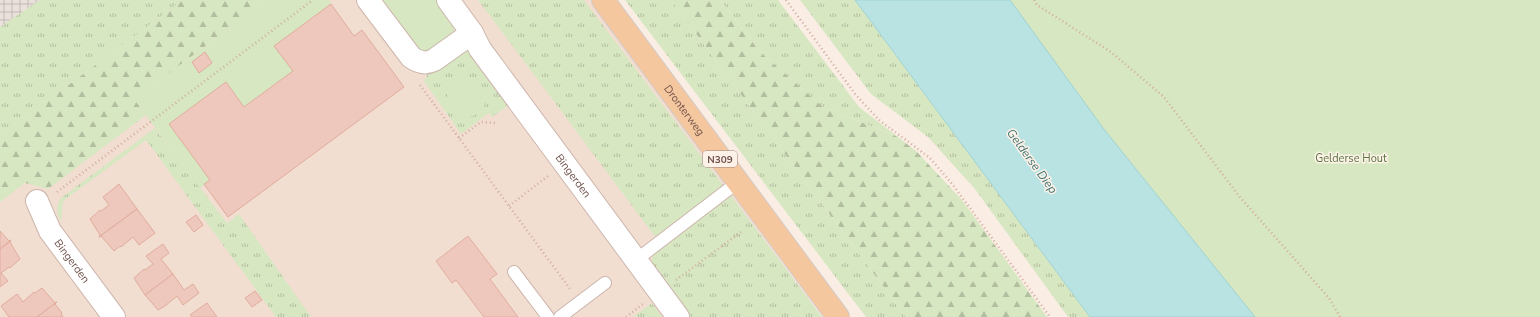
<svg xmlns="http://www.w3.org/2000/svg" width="1540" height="317" viewBox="0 0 1540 317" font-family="'Nunito Sans',sans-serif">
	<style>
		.residential { fill: #f2ded1 }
		.industrial { fill: url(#industrial-grid) }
		.grass { fill: url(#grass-tufts) }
		.forest { fill: url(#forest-firs) }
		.park { fill: #d7e7c2 }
		.water { fill: #b9e2e2; stroke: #9fd3d3 }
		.building { fill: #eec8bc; stroke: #e0ac9d }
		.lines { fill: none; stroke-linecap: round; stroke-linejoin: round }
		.service-casing { stroke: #cdb6ad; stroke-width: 14 }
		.minor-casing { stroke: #cdb6ad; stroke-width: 24 }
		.primary-casing { stroke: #d4cbc9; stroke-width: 24 }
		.path { stroke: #d2aba0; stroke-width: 2.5; stroke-dasharray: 1 3; stroke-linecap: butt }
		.service { stroke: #fff; stroke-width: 12 }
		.minor { stroke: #fff; stroke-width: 22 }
		.primary { stroke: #f5c79f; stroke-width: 22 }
		.labels { text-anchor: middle; stroke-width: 3; stroke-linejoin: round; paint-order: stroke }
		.shield { fill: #fef2e8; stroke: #9b827a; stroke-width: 1 }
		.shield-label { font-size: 10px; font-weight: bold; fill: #70524b }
		.street-label { font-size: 11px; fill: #70524b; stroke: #fef2e8 }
		.park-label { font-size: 11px; fill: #5a7643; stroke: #fef2e8 }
		.water-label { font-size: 12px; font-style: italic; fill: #407576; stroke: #fef2e8 }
	</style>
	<defs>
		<pattern id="industrial-grid" width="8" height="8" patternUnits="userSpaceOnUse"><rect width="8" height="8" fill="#eae1dd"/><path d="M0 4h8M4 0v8" fill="none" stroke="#c2b9b5"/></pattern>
		<pattern id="grass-tufts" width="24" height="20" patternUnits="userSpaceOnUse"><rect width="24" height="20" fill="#d7e7c2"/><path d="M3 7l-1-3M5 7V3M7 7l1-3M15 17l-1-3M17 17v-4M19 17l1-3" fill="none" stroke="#b3bea0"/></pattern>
		<pattern id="forest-firs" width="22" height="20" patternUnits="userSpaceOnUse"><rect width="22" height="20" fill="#d7e7c2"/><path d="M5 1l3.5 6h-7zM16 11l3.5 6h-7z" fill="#b3bea0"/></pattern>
	</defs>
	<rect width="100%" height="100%" fill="#faede3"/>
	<polygon class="residential" points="0,0 590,0 822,317 0,317"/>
	<polygon class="industrial" points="0,0 40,0 0,27"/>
	<g class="grass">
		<polygon points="40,0 183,0 0,136 0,27"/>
		<polygon points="478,0 584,0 822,317 690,317 651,264 653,254 662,246"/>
		<polygon points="625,0 671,0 906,317 866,317"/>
		<polygon points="720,0 778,0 859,107 898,137 823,107 760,52"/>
		<polygon points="800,0 855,0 1090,317 1068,317 975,189 928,137 871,94"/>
		<polygon points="461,49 469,49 508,101 506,107 492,117 489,113 461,134 424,81 427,75"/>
		<path d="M155 128 227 223 239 214 311 317H276L146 140 63 201 61 221C56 214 56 205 61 198Z"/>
		<polygon points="652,303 662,317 633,317"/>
	</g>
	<g class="forest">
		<polygon points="183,0 268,0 134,99 146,115 48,189 25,183 0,202 0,136"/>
		<polygon points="671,0 720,0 760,52 823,107 898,137 916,151 962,200 1047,317 906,317"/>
	</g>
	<g class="park">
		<polygon points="268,0 329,0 331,4 275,46 293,71 244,107 226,82 210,180 200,188 134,99"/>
		<polygon points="377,0 436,0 454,25 455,33 425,56 418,54"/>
		<polygon points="965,0 1540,0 1540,317 1234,317"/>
		<polygon points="466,74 481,85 486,99 483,110 473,116 456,118 445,102 453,82"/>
	</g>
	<polygon class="water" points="855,0 1010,0 1103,128 1255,317 1090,317"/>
	<g class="building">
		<polygon points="331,4 354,36 362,30 404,87 228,217 204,184 210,180 169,124 226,82 244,107 293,71 274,46"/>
		<polygon points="205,52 212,63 199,73 192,62"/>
		<polygon points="119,184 137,209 99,237 100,235 90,219 100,210 101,211 109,205 103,197"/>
		<polygon points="137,209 155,233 139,245 133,237 121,247 120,246 114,251 101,236 99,237"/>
		<polygon points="196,215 203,225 194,232 186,222"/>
		<polygon points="0,231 9,241 11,240 0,249"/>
		<polygon points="468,236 497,274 490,279 518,317 484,317 456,280 452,283 436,261"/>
		<polygon points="11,241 10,242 20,259 10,268 9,267 1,273 8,281 0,287 0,249"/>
		<polygon points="163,244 169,253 161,259 173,274 145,295 134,278 144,269 145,270 153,264 146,256"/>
		<polygon points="173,274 184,290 193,284 199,293 183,305 177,296 165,306 158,310 145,295"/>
		<polygon points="42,288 55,303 57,302 37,317 9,317 1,306 17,294 23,302 34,292 35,293"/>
		<polygon points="255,291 262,300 252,307 245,298"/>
		<polygon points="57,302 55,304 62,313 61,314 63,317 37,317"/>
		<polygon points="207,303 217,317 192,317 190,315"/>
	</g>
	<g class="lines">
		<defs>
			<g id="service">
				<polyline points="636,260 738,182"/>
				<polyline points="514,272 548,317"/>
				<polyline points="560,317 605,283"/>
			</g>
			<g id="minor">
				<path d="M368 0 411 57C419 63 426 64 434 60L472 33"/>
				<path id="s1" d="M448 0 472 33 480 49 678 317"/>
				<path id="s2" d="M37 201 50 231 114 317"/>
			</g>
			<g id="primary">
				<path id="s3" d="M603 0 838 317"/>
			</g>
		</defs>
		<use href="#service" class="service-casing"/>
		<use href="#minor" class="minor-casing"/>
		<use href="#primary" class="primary-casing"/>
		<g class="path">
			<polyline points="786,0 855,94 879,120 930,158 953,185 1050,317"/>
			<polyline points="1034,0 1037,5 1111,52 1164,97 1239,196 1329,298 1340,317"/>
			<polyline points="420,85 570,289"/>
			<polyline points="459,138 481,122 496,123"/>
			<polyline points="57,192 313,0"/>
			<polyline points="509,206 548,176"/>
			<polyline points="676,280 741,232"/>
			<polyline points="626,317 643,304"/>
		</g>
		<use href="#service" class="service"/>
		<use href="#minor" class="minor"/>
		<use href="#primary" class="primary"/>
	</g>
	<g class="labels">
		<rect class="shield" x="703" y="151" width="34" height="16" rx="3"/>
		<g class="shield-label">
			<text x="720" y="163">N309</text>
		</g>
		<g class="street-label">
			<text dy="4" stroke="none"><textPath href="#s3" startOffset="137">Dronterweg</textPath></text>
			<text dy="4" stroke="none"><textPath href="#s1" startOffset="216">Bingerden</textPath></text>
			<text dy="4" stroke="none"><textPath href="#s2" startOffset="70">Bingerden</textPath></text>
		</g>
		<g class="park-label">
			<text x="1351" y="162">Gelderse Hout</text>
		</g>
		<g class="water-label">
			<text transform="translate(1032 161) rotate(54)" y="4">Gelderse Diep</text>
		</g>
	</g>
</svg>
